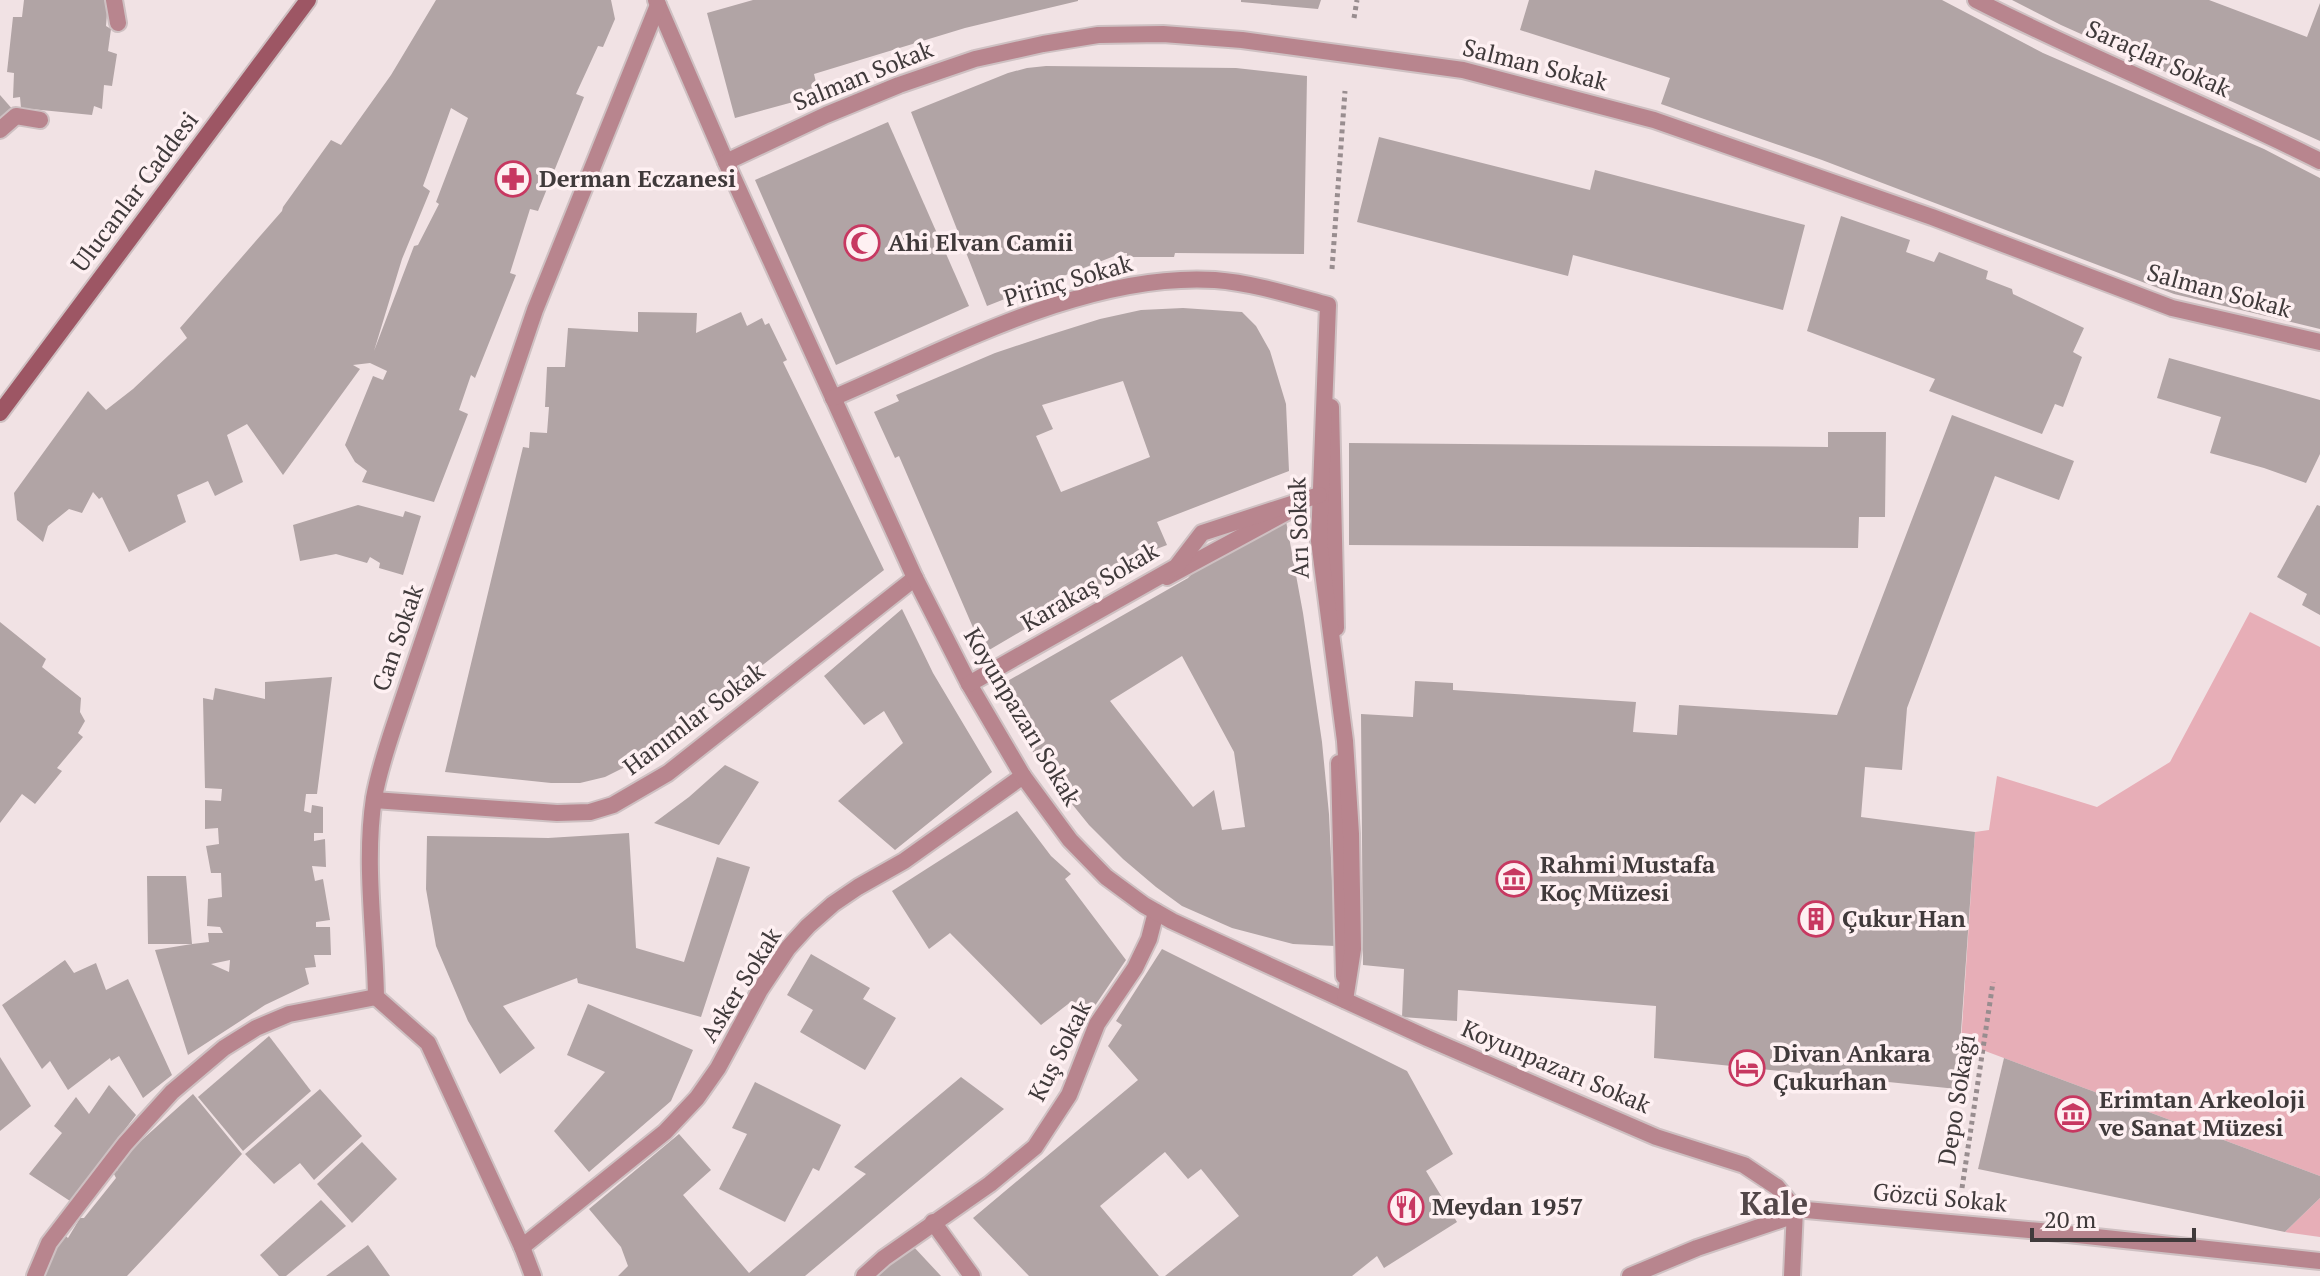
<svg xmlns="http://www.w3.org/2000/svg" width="2320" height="1276" viewBox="0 0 2320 1276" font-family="'PT Serif',serif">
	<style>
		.green { fill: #e7aeb7 }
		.building { fill: #b1a4a5; fill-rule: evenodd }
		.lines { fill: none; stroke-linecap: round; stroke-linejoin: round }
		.pedestrian-casing { stroke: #cec0c2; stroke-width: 20 }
		.minor-casing { stroke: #cec0c2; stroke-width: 20 }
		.secondary-casing { stroke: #cec0c2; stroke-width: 20 }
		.path { stroke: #988d8f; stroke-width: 5; stroke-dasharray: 4 4; stroke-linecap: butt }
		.pedestrian { stroke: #b8858e; stroke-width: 16 }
		.minor { stroke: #b8858e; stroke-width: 16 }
		.secondary { stroke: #9d5664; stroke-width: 16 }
		.labels { text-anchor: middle; stroke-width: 7; stroke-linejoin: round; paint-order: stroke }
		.street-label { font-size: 24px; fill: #403a3b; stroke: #fef0f2 }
		.poi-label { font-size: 24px; font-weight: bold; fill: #403a3b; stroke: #fef0f2; text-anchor: start }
		.district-label { font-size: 32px; font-weight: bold; fill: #534749; stroke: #fef0f2 }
	</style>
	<rect width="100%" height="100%" fill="#f1e2e4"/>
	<g class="green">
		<polygon points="2250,612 2320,647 2320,1176 1961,1042 1975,832 1989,830 1997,776 2097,807 2170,762"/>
		<polygon points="2320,1198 2320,1237 2285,1232"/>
	</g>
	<g class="building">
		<polygon points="24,0 108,0 106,26 111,29 108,51 117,54 112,86 104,85 102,109 94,106 92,115 21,108 20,97 13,98 14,73 7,72 13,17 22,17"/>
		<path d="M436 0H611L615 19 603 47 598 46 576 94 584 97 538 211 530 209 510 273 516 275 475 378 471 375 459 410 468 414 434 502 362 482 367 471 355 462 345 445 373 376 383 380 387 371 370 363 353 365 360 369 283 475 247 424 227 435 243 482 215 496 208 481 177 495 186 522 129 552 102 497 99 499 93 492 82 513 69 509 48 526 43 542 17 520 14 493 88 391 106 410 133 389 187 338 180 328 282 211 283 207 331 140 341 145 391 75ZM451 108 468 118 436 202 439 204 418 245 414 246 374 351 402 259 430 191 423 186Z"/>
		<polygon points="753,0 1078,0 1078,1 965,28 814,74 819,95 735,118 707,13"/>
		<polygon points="1241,0 1321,0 1318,9 1241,2"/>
		<polygon points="1529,0 1942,0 2043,53 2264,149 2320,178 2320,329 2174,294 1822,160 1661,104 1670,78 1520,30"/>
		<polygon points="2012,0 2209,0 2307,37 2320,3 2320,141 2061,25"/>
		<polygon points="1046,66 1236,68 1307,76 1304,254 1175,253 1174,257 1127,257 1127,253 1122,253 987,306 911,112 1008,73 1027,68"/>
		<polygon points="0,95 14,111 0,123"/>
		<polygon points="888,122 969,306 836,365 755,180"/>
		<polygon points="1379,137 1590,190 1595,170 1805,225 1783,310 1573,255 1568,276 1357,222"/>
		<polygon points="1841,216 1910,240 1906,252 1934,262 1939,252 1988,271 1986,279 2012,289 2013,294 2084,328 2073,352 2082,357 2063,407 2055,404 2042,434 1929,391 1935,379 1807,331"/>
		<path d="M1183 308 1242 312 1256 326 1270 351 1286 404 1289 471 1157 522 1167 545 1107 568 1112 578 984 653 899 456 895 458 874 412 899 401 896 395 995 353 1046 336 1100 319 1141 310ZM1123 381 1150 457 1061 492 1036 436 1053 429 1042 405Z"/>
		<polygon points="638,312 697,313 696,333 741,312 747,326 762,318 765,325 769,323 787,360 783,362 884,570 653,751 623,768 605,777 580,783 551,783 445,772 523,447 529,448 530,432 547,433 549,407 545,407 547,367 565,367 568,328 638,332"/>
		<polygon points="2169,358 2320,400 2320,454 2306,483 2264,468 2210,453 2221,417 2157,398"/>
		<polygon points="1952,415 2074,461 2059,500 1995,476 1907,708 1902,770 1865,767 1861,817 1975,832 1957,1089 1654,1058 1656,1006 1458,990 1457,1021 1402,1017 1404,969 1363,965 1361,714 1413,717 1415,681 1453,683 1453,690 1636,702 1633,732 1677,735 1679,705 1837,715"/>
		<polygon points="1828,432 1886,432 1885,517 1859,517 1858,548 1349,545 1349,443 1828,447"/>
		<polygon points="358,505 403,517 405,511 421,516 403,575 379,568 380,563 370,557 367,563 336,554 300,561 293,525"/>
		<polygon points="2317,505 2320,506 2320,615 2302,605 2307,594 2277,577"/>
		<path d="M1286 521 1303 613 1322 742 1329 814 1335 946 1293 944 1232 928 1182 906 1156 887 1123 859 1089 825 1055 783 1026 742 997 687 1188 578 1214 550ZM1182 656 1234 752 1245 827 1222 830 1214 790 1193 807 1110 701Z"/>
		<polygon points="902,609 933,673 992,772 895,850 838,801 903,743 884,711 864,725 824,676"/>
		<polygon points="0,622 46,659 42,667 81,698 80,712 85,721 78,733 83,737 57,768 62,771 35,804 22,794 0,823"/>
		<path d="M332 677 317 794H306L304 811 311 813 312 805 323 807V833H314V841L325 839 326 867 312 866 315 881 323 879 330 920 316 922V927H330L331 955H314L316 967 305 968 309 984 265 1005 188 1055 155 950 192 944H148L147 876H186L192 944 209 942 208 933H223L220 927 207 926 208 899 222 897 221 873H211L206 846 219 844 218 828 205 829V800L221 801 222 789 205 788 203 698 213 700 215 688 265 699V682ZM230 960 229 972 211 964Z"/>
		<polygon points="725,765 759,782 719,845 654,823 689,797"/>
		<polygon points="1017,811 1051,856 1071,874 1065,879 1126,960 1088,1016 1072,1001 1041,1025 950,933 929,949 892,891"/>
		<polygon points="629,833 636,948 684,962 717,857 750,867 701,1017 578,983 577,978 503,1006 535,1048 500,1074 468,1021 436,946 426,889 427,836 548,838"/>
		<polygon points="1162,949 1407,1071 1453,1154 1426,1171 1457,1222 1384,1268 1377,1256 1352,1276 1165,1276 1239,1216 1201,1169 1188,1179 1165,1152 1100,1206 1159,1276 1029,1276 973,1218 1138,1080 1108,1046 1122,1025 1116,1021"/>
		<polygon points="811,954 870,988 863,999 896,1018 865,1070 800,1032 813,1010 787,995"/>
		<polygon points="65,960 74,973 96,963 106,990 128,979 172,1075 143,1098 119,1056 111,1061 110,1058 68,1090 50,1061 42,1069 2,1005"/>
		<polygon points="588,1004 693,1050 671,1101 589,1172 554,1131 605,1072 567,1055"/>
		<polygon points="269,1036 311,1091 243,1151 198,1097"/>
		<polygon points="0,1057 31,1106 0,1131"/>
		<polygon points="2004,1058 2320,1176 2320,1198 2285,1232 1978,1169"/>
		<polygon points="961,1077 1004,1109 805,1276 618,1276 628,1266 621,1247 589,1209 679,1134 711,1170 683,1195 749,1273 866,1174 854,1167"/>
		<polygon points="755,1082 841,1125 819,1171 813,1168 785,1222 719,1189 747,1134 732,1128"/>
		<polygon points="109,1085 136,1115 70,1201 29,1174 62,1133 54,1126 76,1097 89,1114"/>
		<polygon points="320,1089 362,1136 314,1180 300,1163 274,1184 245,1154"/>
		<polygon points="193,1094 242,1154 127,1276 39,1276 62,1233 68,1238 80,1218 84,1218 116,1178 113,1172 118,1170 114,1165"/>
		<polygon points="362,1142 397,1179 352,1223 317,1184"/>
		<polygon points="321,1200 346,1226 286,1276 279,1276 260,1255"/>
		<polygon points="368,1245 390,1276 326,1276"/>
		<polygon points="912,1245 941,1276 878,1276"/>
	</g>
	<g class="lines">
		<defs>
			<g id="pedestrian">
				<path d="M1976 0C2089 58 2207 104 2320 161"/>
				<polyline points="1331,407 1336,628"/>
				<polyline points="1167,577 1298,506"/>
				<polyline points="1339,763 1344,976"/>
				<polyline points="374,800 557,813 590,812 613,805 668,773 915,578"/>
				<polyline points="933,1222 972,1276"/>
				<polyline points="522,1247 665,1132 697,1098 718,1068 760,990 788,948 808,926 833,904 858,887 904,861 1023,776"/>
				<polyline points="864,1276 884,1258 990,1184 1035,1147 1069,1095 1097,1024 1135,968 1149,939 1156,912"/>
			</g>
			<g id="minor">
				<polyline points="114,0 118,23"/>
				<polyline points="656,0 726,162 915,578 969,684 1023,776 1070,840 1106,877 1144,905 1172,921 1427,1038 1656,1137 1744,1165 1777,1187 1795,1209"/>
				<polyline points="0,130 16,116 40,120"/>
				<polyline points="726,162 826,115 899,85 975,59 1043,44 1098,35 1163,34 1242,40 1463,70 1654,120 1932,217 2172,308 2320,342"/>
				<path d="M833 398C948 349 1087 272 1215 280 1253 283 1291 295 1328 305L1319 541 1345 741 1351 834 1353 949 1345 1000"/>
				<polyline points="969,684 1176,567 1202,533 1319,495"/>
				<polyline points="1795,1209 2040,1231 2320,1261"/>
				<polyline points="35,1276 49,1243 125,1144 172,1092 224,1048 256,1028 289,1014 376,997"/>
				<path d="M533 1276 522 1247 428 1043 376 997C375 931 364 863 374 798 379 769 389 741 398 714L535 310 658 5"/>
				<polyline points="1630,1276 1697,1248 1792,1216 1795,1209"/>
				<polyline points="1792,1276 1795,1209"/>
			</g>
			<polyline id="secondary" points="0,413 308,0"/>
		</defs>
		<use href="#pedestrian" class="pedestrian-casing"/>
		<use href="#minor" class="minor-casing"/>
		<use href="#secondary" class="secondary-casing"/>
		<g class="path">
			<polyline points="1354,18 1357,0"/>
			<polyline points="1332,269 1345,91"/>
			<polyline points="1962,1188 1993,982"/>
		</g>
		<use href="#pedestrian" class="pedestrian"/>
		<use href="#minor" class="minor"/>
		<use href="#secondary" class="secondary"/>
	</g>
	<defs>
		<symbol id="pharmacy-ring" viewBox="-11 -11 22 22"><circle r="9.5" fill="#fef0f2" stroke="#c73861" stroke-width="1.5"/><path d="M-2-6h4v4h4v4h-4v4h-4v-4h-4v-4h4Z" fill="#c73861"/></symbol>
		<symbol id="mosque-ring" viewBox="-11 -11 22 22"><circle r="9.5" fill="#fef0f2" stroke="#c73861" stroke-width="1.5"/><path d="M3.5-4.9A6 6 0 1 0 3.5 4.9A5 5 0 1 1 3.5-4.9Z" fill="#c73861"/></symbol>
		<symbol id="museum-ring" viewBox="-11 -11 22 22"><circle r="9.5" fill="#fef0f2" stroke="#c73861" stroke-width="1.5"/><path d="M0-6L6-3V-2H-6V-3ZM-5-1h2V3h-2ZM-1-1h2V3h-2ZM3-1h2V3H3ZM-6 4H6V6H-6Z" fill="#c73861"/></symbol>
		<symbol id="building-ring" viewBox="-11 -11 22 22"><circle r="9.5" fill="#fef0f2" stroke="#c73861" stroke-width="1.5"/><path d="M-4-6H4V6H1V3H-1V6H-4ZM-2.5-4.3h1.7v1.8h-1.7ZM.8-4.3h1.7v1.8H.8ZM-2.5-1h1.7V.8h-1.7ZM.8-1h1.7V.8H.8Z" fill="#c73861"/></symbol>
		<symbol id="hotel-ring" viewBox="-11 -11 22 22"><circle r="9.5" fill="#fef0f2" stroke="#c73861" stroke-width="1.5"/><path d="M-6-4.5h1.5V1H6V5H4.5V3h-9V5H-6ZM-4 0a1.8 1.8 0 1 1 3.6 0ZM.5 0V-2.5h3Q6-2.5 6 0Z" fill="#c73861"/></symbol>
		<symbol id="restaurant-ring" viewBox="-11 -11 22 22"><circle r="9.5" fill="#fef0f2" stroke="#c73861" stroke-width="1.5"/><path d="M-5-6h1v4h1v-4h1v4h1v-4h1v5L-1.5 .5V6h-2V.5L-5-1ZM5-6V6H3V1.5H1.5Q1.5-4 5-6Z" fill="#c73861"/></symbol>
	</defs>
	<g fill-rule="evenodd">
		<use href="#pharmacy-ring" x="493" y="159" width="40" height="40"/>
		<use href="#mosque-ring" x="842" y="223" width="40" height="40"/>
		<use href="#museum-ring" x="1494" y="859" width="40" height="40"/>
		<use href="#building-ring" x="1796" y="899" width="40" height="40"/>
		<use href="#hotel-ring" x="1727" y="1048" width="40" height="40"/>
		<use href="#museum-ring" x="2053" y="1094" width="40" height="40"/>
		<use href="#restaurant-ring" x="1386" y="1187" width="40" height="40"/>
	</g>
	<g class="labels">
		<g class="street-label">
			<text transform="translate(2158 59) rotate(24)" y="8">Saraçlar Sokak</text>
			<text transform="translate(1535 65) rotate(14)" y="8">Salman Sokak</text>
			<text transform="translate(863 76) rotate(-22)" y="8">Salman Sokak</text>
			<text transform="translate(135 192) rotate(-53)" y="8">Ulucanlar Caddesi</text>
			<text transform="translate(1068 281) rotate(-16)" y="8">Pirinç Sokak</text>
			<text transform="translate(2219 291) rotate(15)" y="8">Salman Sokak</text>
			<text transform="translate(1299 528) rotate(-92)" y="8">Arı Sokak</text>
			<text transform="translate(1090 587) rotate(-30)" y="8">Karakaş Sokak</text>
			<text transform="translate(398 638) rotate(-71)" y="8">Can Sokak</text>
			<text transform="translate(1022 717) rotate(59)" y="8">Koyunpazarı Sokak</text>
			<text transform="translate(694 719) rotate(-37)" y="8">Hanımlar Sokak</text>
			<text transform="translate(741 985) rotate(-58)" y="8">Asker Sokak</text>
			<text transform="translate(1060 1051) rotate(-63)" y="8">Kuş Sokak</text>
			<text transform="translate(1556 1067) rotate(23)" y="8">Koyunpazarı Sokak</text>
			<text transform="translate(1957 1100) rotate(-81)" y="8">Depo Sokağı</text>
			<text transform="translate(1940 1198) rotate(5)" y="8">Gözcü Sokak</text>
		</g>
		<g class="poi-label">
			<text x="539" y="187">Derman Eczanesi</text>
			<text x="888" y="251">Ahi Elvan Camii</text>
			<text x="1540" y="873">Rahmi Mustafa<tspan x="1540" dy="28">Koç Müzesi</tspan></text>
			<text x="1842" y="927">Çukur Han</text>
			<text x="1773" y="1062">Divan Ankara<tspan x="1773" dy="28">Çukurhan</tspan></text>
			<text x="2099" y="1108">Erimtan Arkeoloji<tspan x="2099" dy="28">ve Sanat Müzesi</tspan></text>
			<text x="1432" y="1215">Meydan 1957</text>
		</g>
		<g class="district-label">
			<text x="1774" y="1215">Kale</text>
		</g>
	</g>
	<path d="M2032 1228v12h162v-12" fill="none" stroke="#403a3b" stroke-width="4"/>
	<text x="2044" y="1228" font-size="24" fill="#403a3b" stroke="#fef0f2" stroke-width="6" paint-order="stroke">20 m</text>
</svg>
